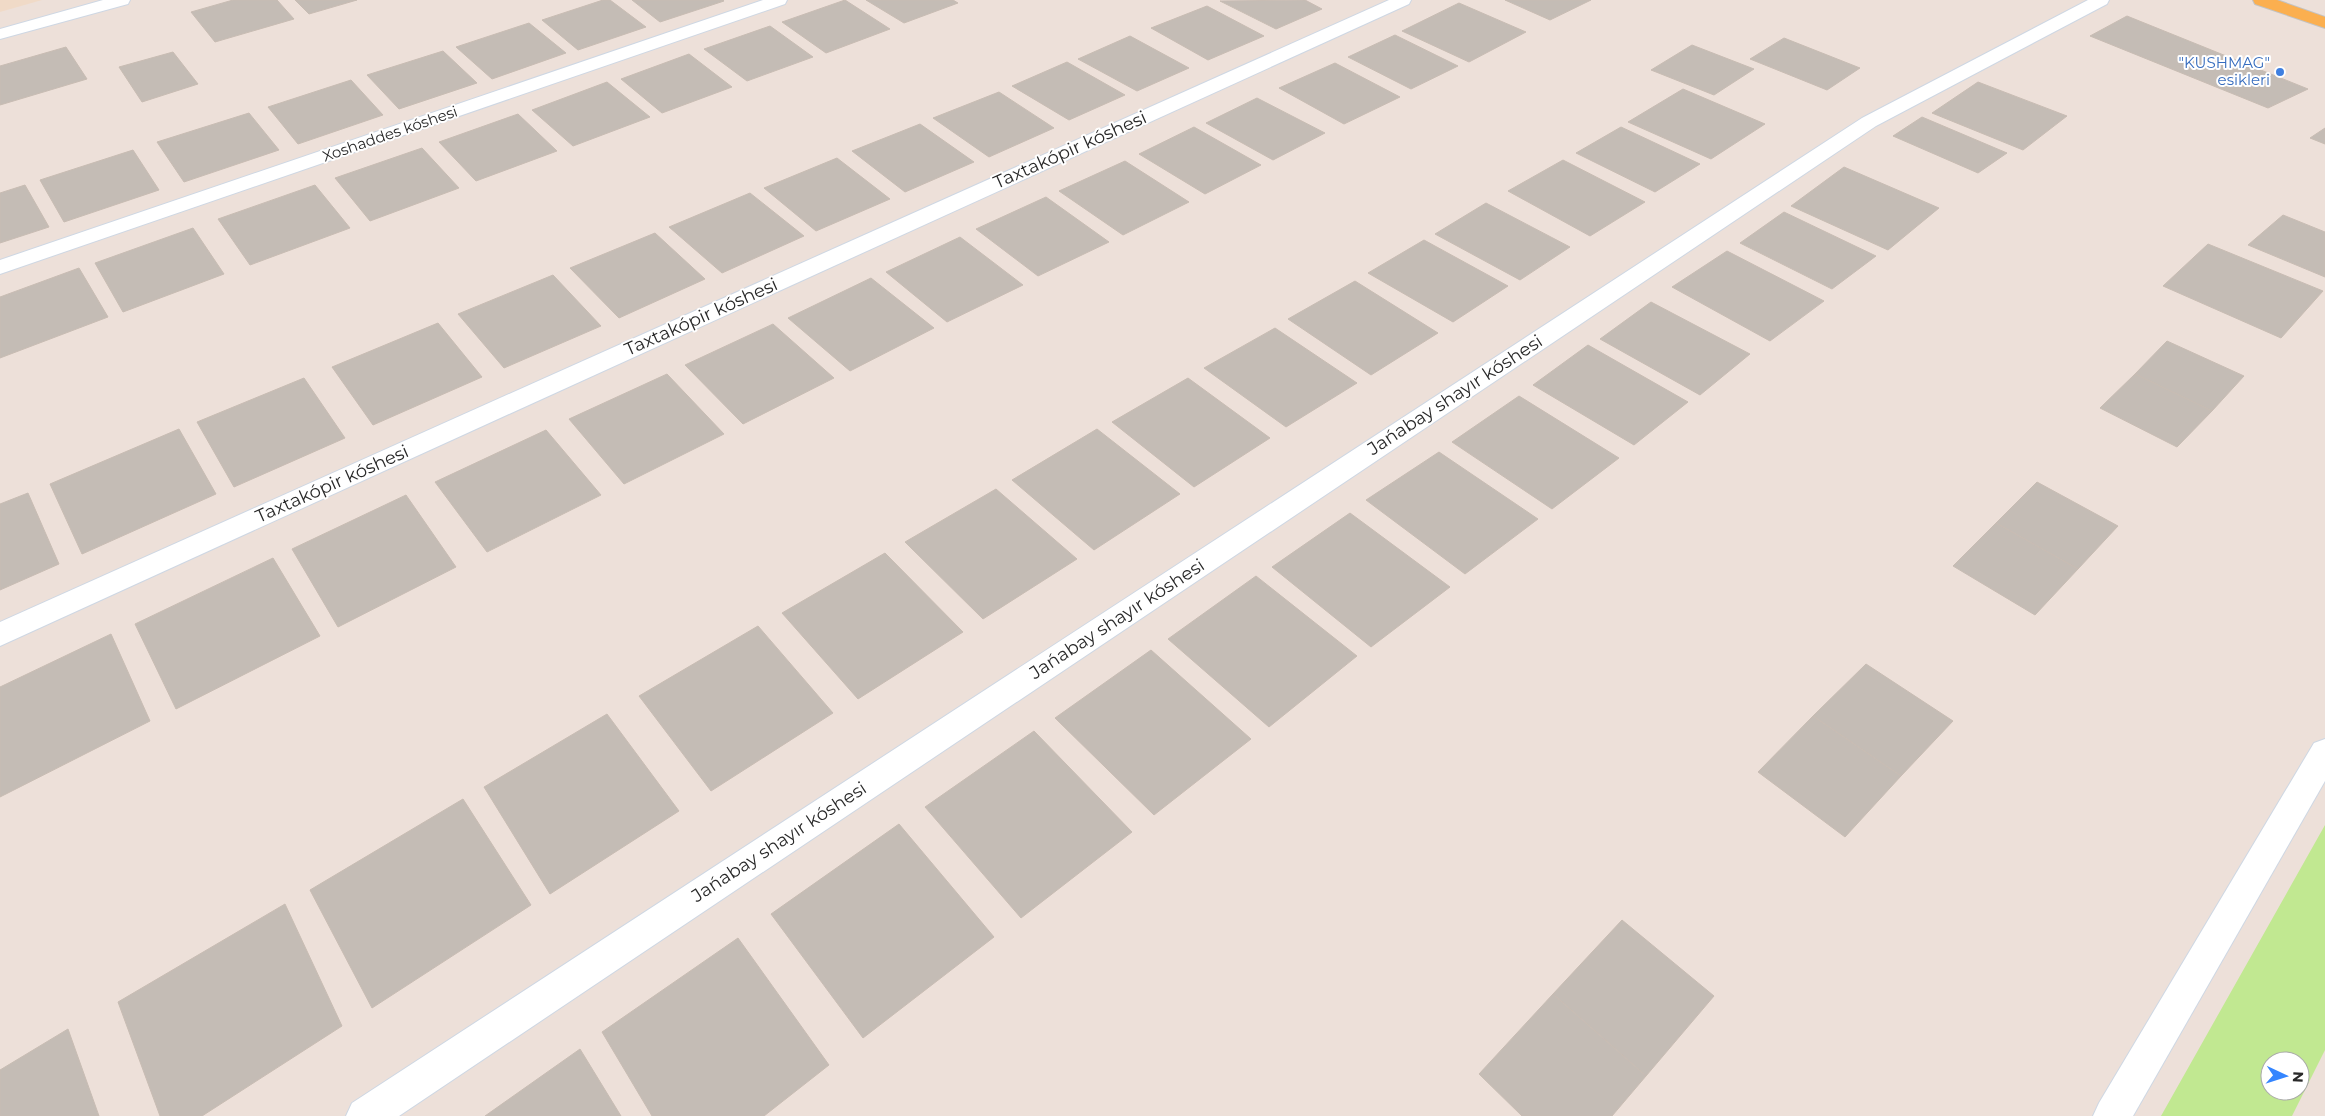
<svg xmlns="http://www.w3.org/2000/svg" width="2325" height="1116" viewBox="0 0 2325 1116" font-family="Montserrat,sans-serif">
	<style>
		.education { fill: #f0dac7 }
		.green { fill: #c1e891; fill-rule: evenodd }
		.building { fill: #c4bcb5; stroke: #c8bcb3 }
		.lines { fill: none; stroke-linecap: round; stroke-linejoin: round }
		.minor-casing { stroke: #ced7e3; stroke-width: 2 }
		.primary-casing { stroke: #c3c3c3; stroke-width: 2 }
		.minor { fill: #fff; fill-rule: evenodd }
		.primary { fill: #fbaf4f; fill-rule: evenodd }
		.shop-dot { fill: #3f7fe0; stroke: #fff; stroke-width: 2 }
		.labels { text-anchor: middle; stroke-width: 4; stroke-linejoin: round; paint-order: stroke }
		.far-shop-label { font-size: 15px; fill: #366cbe; stroke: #fff; text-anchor: end }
		.far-street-label { font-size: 15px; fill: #292929; stroke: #fff }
		.street-label { font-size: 18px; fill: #292929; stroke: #fff }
	</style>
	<rect width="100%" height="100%" fill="#ede0d9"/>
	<polygon class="education" points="0,0 42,0 0,12"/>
	<path class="green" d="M2325 825V1050L2292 1116H2161ZM2270 1061H2300V1091H2270Z"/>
	<g class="building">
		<polygon points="233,0 277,0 294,19 215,42 191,12"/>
		<polygon points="295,0 357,0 309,14"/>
		<polygon points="603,0 610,0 646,27 578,50 542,20"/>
		<polygon points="632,0 723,0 724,1 660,22"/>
		<polygon points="845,0 890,29 826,53 782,22"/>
		<polygon points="866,0 953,0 958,3 904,23"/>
		<polygon points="1305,0 1322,9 1276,29 1220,1"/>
		<polygon points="1505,0 1591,0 1550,20"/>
		<polygon points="1459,3 1526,32 1469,62 1402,31"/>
		<polygon points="1207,6 1264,36 1208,60 1151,28"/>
		<polygon points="2127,16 2308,89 2268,108 2090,36"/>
		<polygon points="529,23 566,53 492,79 456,47"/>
		<polygon points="770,26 813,57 747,81 704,49"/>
		<polygon points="1395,35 1458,66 1411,89 1348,57"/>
		<polygon points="1130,36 1189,68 1137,91 1078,59"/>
		<polygon points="1784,38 1860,68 1827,90 1750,59"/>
		<polygon points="1692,45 1754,69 1714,95 1651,70"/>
		<polygon points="66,47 87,79 0,105 0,66"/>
		<polygon points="443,51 477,83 399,109 367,75"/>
		<polygon points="173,52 198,84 142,102 119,67"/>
		<polygon points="689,54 732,87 662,113 621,79"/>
		<polygon points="1067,62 1125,95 1069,120 1012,86"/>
		<polygon points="1335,63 1400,97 1344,124 1279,88"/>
		<polygon points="351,80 383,115 298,144 268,107"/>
		<polygon points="607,82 650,117 573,146 532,110"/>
		<polygon points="1978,82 2067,116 2023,150 1932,113"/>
		<polygon points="1683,89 1765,124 1711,159 1628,122"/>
		<polygon points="999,92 1054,128 989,157 933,118"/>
		<polygon points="1257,98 1325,133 1273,160 1206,123"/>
		<polygon points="249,113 279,150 184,182 157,142"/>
		<polygon points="518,114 557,151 476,181 439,142"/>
		<polygon points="1922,117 2007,153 1978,173 1893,136"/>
		<polygon points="920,124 974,162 905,192 852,151"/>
		<polygon points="1194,127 1261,165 1205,194 1139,154"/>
		<polygon points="1621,127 1700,164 1655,192 1576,153"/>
		<polygon points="2325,128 2325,144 2310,138"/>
		<polygon points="422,148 459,188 370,221 335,178"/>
		<polygon points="133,150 159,190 64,222 40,180"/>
		<polygon points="837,158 890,199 816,231 764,188"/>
		<polygon points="1563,160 1645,202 1590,236 1508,191"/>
		<polygon points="1125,161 1189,202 1123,235 1059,191"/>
		<polygon points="1844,167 1939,208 1888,250 1791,206"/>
		<polygon points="25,185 49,227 0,243 0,193"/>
		<polygon points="315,185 350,228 250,265 218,219"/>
		<polygon points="750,193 804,236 722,273 669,227"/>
		<polygon points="1046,197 1109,242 1038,276 976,229"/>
		<polygon points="1486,203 1570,247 1520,280 1435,234"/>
		<polygon points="1784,212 1876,256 1832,289 1740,243"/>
		<polygon points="2283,215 2325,232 2325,277 2248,245"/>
		<polygon points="193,228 224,274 123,312 95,263"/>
		<polygon points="655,233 705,279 619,318 570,268"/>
		<polygon points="960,237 1023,285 947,322 886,272"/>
		<polygon points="1424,240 1508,286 1453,322 1368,273"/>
		<polygon points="2208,244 2323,291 2281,338 2163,286"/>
		<polygon points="1727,251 1824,301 1770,341 1672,287"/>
		<polygon points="79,268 108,317 0,358 0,297"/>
		<polygon points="553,275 601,326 504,368 458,314"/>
		<polygon points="871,278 934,328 850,371 788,318"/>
		<polygon points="1355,281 1438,333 1371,375 1288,319"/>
		<polygon points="1651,302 1750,354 1700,395 1600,339"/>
		<polygon points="438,323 482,377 373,425 332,367"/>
		<polygon points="773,324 834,378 743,424 685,365"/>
		<polygon points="1275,328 1357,383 1286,427 1204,368"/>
		<polygon points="2167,341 2244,376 2212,411 2135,374"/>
		<polygon points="1588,345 1688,402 1634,445 1533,385"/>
		<polygon points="667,374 724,434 624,484 569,419"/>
		<polygon points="2135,374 2212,411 2177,447 2100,408"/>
		<polygon points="304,378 345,438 234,487 197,422"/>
		<polygon points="1188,378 1270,438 1194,487 1112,422"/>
		<polygon points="1519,396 1619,458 1552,509 1452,442"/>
		<polygon points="179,429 216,494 82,554 50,484"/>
		<polygon points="1097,429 1180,494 1094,550 1012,480"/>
		<polygon points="546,430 601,495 487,552 435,482"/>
		<polygon points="1439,452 1538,519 1465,574 1366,500"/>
		<polygon points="2037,482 2118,526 2078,569 1996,523"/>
		<polygon points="996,489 1077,559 983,619 905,542"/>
		<polygon points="28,493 59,564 0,590 0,504"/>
		<polygon points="406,495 456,567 338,627 292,549"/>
		<polygon points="1350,513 1450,587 1371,647 1272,567"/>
		<polygon points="1996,523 2078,569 2035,615 1953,566"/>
		<polygon points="885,553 963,632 858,699 782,613"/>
		<polygon points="273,558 320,636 176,709 135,624"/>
		<polygon points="1256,576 1357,656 1269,727 1168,639"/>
		<polygon points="758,626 833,713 711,791 639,696"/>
		<polygon points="111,634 150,721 0,797 0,687"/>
		<polygon points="1151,650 1251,739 1154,815 1055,718"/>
		<polygon points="1866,664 1953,721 1901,776 1813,716"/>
		<polygon points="607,714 679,811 550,894 484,787"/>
		<polygon points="1813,716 1901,776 1845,837 1758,772"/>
		<polygon points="1034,731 1132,832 1021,918 925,807"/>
		<polygon points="463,799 531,905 372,1008 310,890"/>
		<polygon points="899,824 994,937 863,1038 771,914"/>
		<polygon points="285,904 342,1026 202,1116 160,1116 118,1002"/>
		<polygon points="1622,920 1714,996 1646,1076 1553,994"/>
		<polygon points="738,938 829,1065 764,1116 652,1116 602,1032"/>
		<polygon points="1553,994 1646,1076 1612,1116 1522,1116 1479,1074"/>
		<polygon points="68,1029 99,1116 0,1116 0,1070"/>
		<polygon points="580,1049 621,1116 485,1116"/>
	</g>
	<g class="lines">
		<defs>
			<g id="minor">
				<polygon points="103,0 130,0 128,4 0,39 0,29"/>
				<polygon points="763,0 787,0 785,4 0,274 0,260"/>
				<polygon points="1389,0 1411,0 1409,4 0,646 0,622"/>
				<polygon points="2088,0 2109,0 2107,4 1876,126 399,1116 346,1116 352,1103 1862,118"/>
				<polygon points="2325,739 2325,781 2133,1116 2093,1116 2099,1103 2314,743"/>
			</g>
			<polygon id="primary" points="2253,0 2277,0 2325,17 2325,28 2255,4"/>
		</defs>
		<use href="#minor" class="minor-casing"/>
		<use href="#primary" class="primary-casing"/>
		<use href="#minor" class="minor"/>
		<use href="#primary" class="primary"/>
	</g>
	<circle class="shop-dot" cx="2280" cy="72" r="5"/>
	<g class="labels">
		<g class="far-shop-label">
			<text x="2270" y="68">"KUSHMAG"<tspan x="2270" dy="17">esikleri</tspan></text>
		</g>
		<g class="far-street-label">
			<text transform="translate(390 134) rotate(-19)" y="5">Xoshaddes kóshesi</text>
		</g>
		<g class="street-label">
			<text transform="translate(1070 150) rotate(-24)" y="6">Taxtakópir kóshesi</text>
			<text transform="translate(701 317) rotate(-24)" y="6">Taxtakópir kóshesi</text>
			<text transform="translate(1455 395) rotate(-33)" y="6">Jańabay shayır kóshesi</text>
			<text transform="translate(332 484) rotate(-24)" y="6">Taxtakópir kóshesi</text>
			<text transform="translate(1117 619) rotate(-33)" y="6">Jańabay shayır kóshesi</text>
			<text transform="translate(779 842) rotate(-33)" y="6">Jańabay shayır kóshesi</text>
		</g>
	</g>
	<g transform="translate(2285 1076) rotate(94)"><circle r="24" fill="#ffffff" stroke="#a9a9a9"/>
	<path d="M0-4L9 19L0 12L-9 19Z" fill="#3485ff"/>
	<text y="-8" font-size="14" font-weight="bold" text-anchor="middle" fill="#292929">N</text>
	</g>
</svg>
